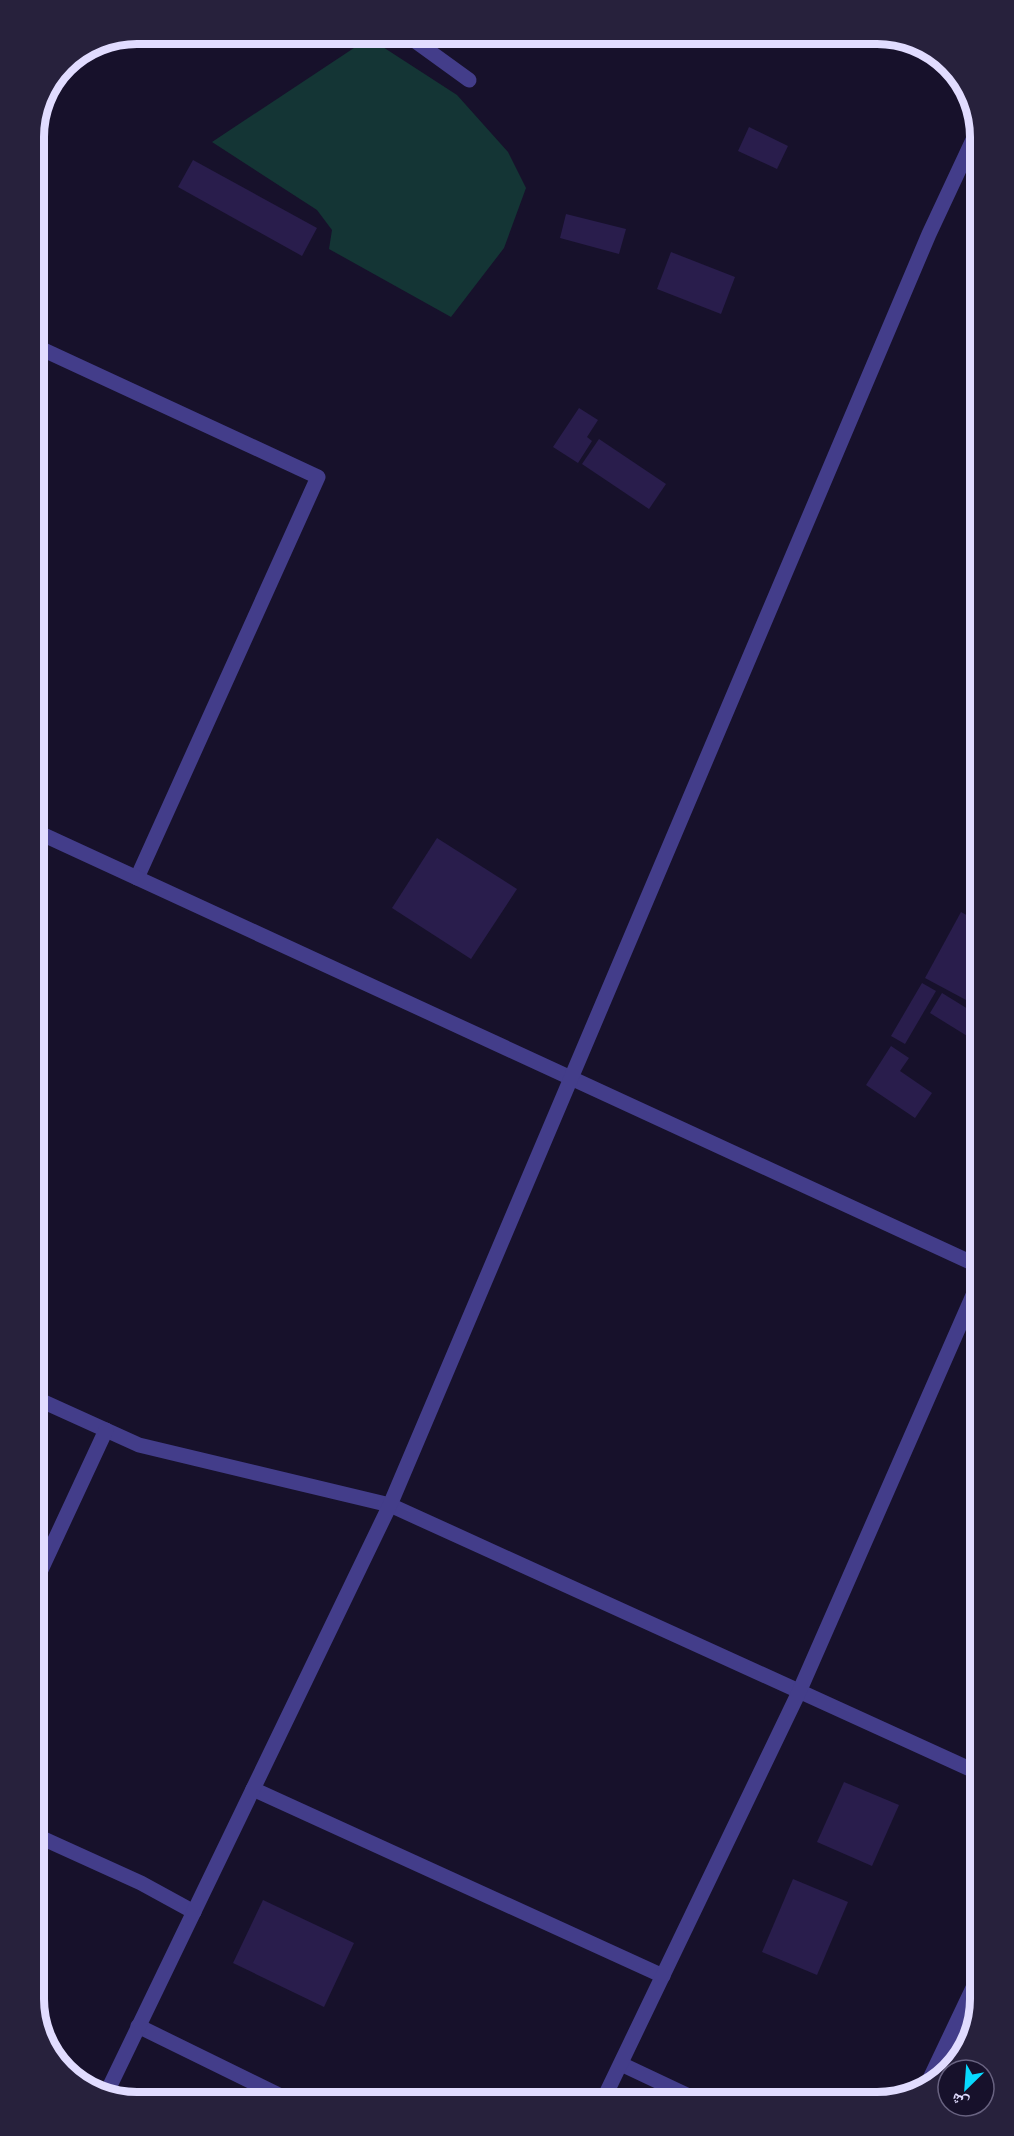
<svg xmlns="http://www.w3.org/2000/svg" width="1014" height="2136" viewBox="0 0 1014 2136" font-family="'Noto Sans','Noto Naskh Arabic',sans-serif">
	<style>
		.green { fill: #143535 }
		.building { fill: #291d4c }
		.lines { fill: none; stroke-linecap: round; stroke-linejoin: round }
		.minor { stroke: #433d8a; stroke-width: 15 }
		.rim { fill: none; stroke: #e1dcff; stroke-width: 8 }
	</style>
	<rect width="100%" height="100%" fill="#17112b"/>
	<polygon class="green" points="369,38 457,95 508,152 526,188 504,248 451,317 329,249 332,230 317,210 212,142"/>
	<g class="building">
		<polygon points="749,127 788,146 777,169 738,151"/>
		<polygon points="193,160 317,228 302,256 178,187"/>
		<polygon points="566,214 626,229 619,254 560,238"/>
		<polygon points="671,252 735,277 721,314 657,289"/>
		<polygon points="579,408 598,420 587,437 592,441 578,463 553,447"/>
		<polygon points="599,439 666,484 649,509 582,464"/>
		<polygon points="437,838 517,889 471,959 392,908"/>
		<polygon points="961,912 981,923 981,1008 925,978"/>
		<polygon points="922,983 936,991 905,1044 891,1036"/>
		<polygon points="942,993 981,1017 981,1024 972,1039 930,1013"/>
		<polygon points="891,1046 909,1058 900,1071 932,1093 915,1118 866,1085"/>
		<polygon points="844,1782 899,1805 872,1866 817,1842"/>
		<polygon points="793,1879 848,1902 817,1975 762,1952"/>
		<polygon points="263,1900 354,1943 324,2007 233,1963"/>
	</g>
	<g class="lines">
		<g class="minor">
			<polyline points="411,38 469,80"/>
			<polyline points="33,345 318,477 137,878"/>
			<polyline points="33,830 981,1267"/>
			<polyline points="33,1397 139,1445 390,1505 981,1774"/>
			<polyline points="33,1587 106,1430"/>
			<polyline points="253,1789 663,1976"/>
			<polyline points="33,1834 141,1883 194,1912"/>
			<polyline points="138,2026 291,2101"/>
			<polyline points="621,2064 691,2097"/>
			<polyline points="925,2089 981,1971"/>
			<polyline points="106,2094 390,1505 929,234 979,127"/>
			<polyline points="604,2098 799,1692 981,1277"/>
		</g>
	</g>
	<path d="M0 0H1014V2136H0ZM137 44H877A93 93 0 0 1 970 137V1999A93 93 0 0 1 877 2092H137A93 93 0 0 1 44 1999V137A93 93 0 0 1 137 44Z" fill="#27213c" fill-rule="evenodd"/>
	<path class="rim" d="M137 44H877A93 93 0 0 1 970 137V1999A93 93 0 0 1 877 2092H137A93 93 0 0 1 44 1999V137A93 93 0 0 1 137 44Z"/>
	<g transform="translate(966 2088) rotate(205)"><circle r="28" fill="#17112b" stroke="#686280" stroke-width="1.5"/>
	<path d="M0-4.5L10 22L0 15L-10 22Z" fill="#08dafe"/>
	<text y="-9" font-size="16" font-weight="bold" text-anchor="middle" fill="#e1dcff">ش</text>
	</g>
</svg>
